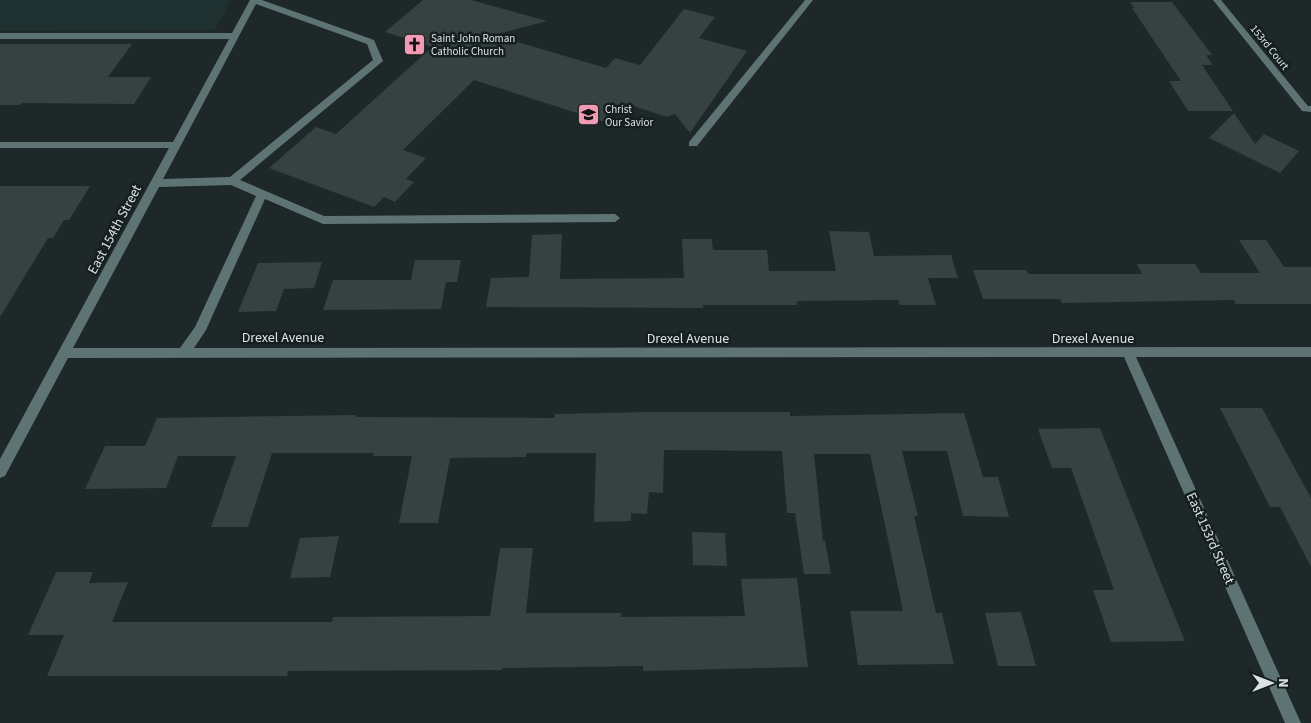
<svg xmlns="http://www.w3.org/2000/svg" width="1311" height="723" viewBox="0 0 1311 723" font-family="'Source Sans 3',sans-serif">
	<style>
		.built { fill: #1e3130 }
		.building { fill: #364140 }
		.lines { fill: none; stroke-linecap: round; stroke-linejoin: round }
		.minor { fill: #5e7373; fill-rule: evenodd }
		.labels { text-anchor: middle; stroke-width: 5; stroke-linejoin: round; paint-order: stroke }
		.far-poi-label { font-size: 11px; fill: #dbe2e2; stroke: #151f1f; text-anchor: start }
		.far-street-label { font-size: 11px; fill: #dbe2e2; stroke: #151f1f }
		.street-label { font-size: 14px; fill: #dbe2e2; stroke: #151f1f }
	</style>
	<rect width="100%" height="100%" fill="#1e2828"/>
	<polygon class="built" points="0,0 231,0 215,30 0,31"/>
	<g class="building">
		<polygon points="423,0 471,0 547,21 494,35 606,68 615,58 640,65 684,9 715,17 699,38 747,51 690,133 675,114 667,117 621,102 605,122 474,80 403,150 426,158 406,179 414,182 395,202 384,197 374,207 269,168 316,127 336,134 432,47 385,32"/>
		<polygon points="1130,2 1172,2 1212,55 1206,55 1213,65 1202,65 1233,111 1188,111 1169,81 1181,81 1132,8 1134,8"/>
		<polygon points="0,44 132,44 108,77 151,77 134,104 22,103 20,105 0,105"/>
		<polygon points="1234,113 1255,144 1264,134 1299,151 1280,173 1209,138"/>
		<polygon points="0,186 90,186 69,220 64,220 53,238 48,238 0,317"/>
		<polygon points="829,231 869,232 874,256 951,255 958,278 928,278 936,305 900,305 898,300 797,301 797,305 703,305 703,308 486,307 491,278 529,277 532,235 562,234 560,279 684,278 682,239 712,239 713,250 767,250 769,271 836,271"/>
		<polygon points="1239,240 1266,240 1284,267 1311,267 1311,304 1236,304 1234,300 1062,303 1060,299 983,299 973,270 1026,270 1028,274 1142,274 1137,264 1195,264 1201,273 1260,273"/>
		<polygon points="415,260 461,260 457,282 446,282 441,309 323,310 333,280 411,280"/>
		<polygon points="322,262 314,288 284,289 276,311 238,312 258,263"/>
		<polygon points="1220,408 1262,408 1311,498 1311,567 1280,507 1270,507"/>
		<polygon points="650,412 790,412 790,416 964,413 983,477 998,477 1009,517 963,516 947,451 902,451 918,516 914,516 936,613 942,613 954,664 858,665 850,611 903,611 870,454 814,454 823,541 825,541 831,574 804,574 795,513 787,513 782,451 664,450 663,493 649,492 647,514 631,513 631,521 594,522 596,453 526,453 526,457 450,458 438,523 399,523 412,456 373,456 374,453 272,453 248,527 211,527 236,456 178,456 166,488 85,489 105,446 145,446 157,418 356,415 356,417 555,418 555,414"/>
		<polygon points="1100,428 1164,590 1185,641 1111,642 1093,590 1114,590 1071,468 1052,468 1038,429"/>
		<polygon points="692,532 725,533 727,566 693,565"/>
		<polygon points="339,536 330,577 290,578 300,538"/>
		<polygon points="500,548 533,548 526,613 621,613 621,617 745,616 741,579 797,578 808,667 643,671 643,666 502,668 502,670 288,671 287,676 47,676 64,635 28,635 56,572 93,572 89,583 128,582 112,622 332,622 333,617 490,616"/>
		<polygon points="1021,612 1036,666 998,666 985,613"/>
	</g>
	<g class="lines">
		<g class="minor">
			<path d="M250 0H262L374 40 383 61 240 180 324 216 615 214 620 218 615 222 323 224 265 199 206 330 194 348 1311 347V357H1136L1301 723H1285L1124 357 68 358 5 476 0 478V459L169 148H0V142H173L229 39H0V33H232ZM256 4 367 44 373 60 230 177 163 179ZM231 185 256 196 195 327 180 348H73L159 187Z"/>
			<polygon points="805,0 813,0 697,146 689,146 689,142"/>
			<polygon points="1213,0 1221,0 1308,106 1311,106 1311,112 1302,111"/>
		</g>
	</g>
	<defs>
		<symbol id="church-square" viewBox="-11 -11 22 22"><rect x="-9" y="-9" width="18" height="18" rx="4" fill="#f19ab4" stroke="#151f1f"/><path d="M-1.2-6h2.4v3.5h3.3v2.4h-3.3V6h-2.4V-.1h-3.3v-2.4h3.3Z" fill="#111"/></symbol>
		<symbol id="school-square" viewBox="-11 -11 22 22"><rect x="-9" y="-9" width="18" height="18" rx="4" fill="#f19ab4" stroke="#151f1f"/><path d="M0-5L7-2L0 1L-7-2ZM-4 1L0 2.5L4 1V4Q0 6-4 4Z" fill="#111"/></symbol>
	</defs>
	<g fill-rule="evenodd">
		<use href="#church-square" x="402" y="32" width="25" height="25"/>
		<use href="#school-square" x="576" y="102" width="25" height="25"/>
	</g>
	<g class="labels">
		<g class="far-poi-label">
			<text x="431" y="42">Saint John Roman<tspan x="431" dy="13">Catholic Church</tspan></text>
			<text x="605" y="113">Christ<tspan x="605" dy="13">Our Savior</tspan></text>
		</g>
		<g class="far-street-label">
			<text transform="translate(1270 47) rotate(51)" y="4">153rd Court</text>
		</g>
		<g class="street-label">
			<text transform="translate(114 229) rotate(-62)" y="5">East 154th Street</text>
			<text x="283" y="342">Drexel Avenue</text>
			<text x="688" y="343">Drexel Avenue</text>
			<text x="1093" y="343">Drexel Avenue</text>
			<text transform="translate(1211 538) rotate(66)" y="5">East 153rd Street</text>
		</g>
	</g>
	<g transform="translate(1271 683) rotate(90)" stroke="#151f1f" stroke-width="4" paint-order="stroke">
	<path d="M0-4L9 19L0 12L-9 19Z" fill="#dbe2e2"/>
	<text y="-8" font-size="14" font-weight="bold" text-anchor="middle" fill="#dbe2e2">N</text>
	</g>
</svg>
